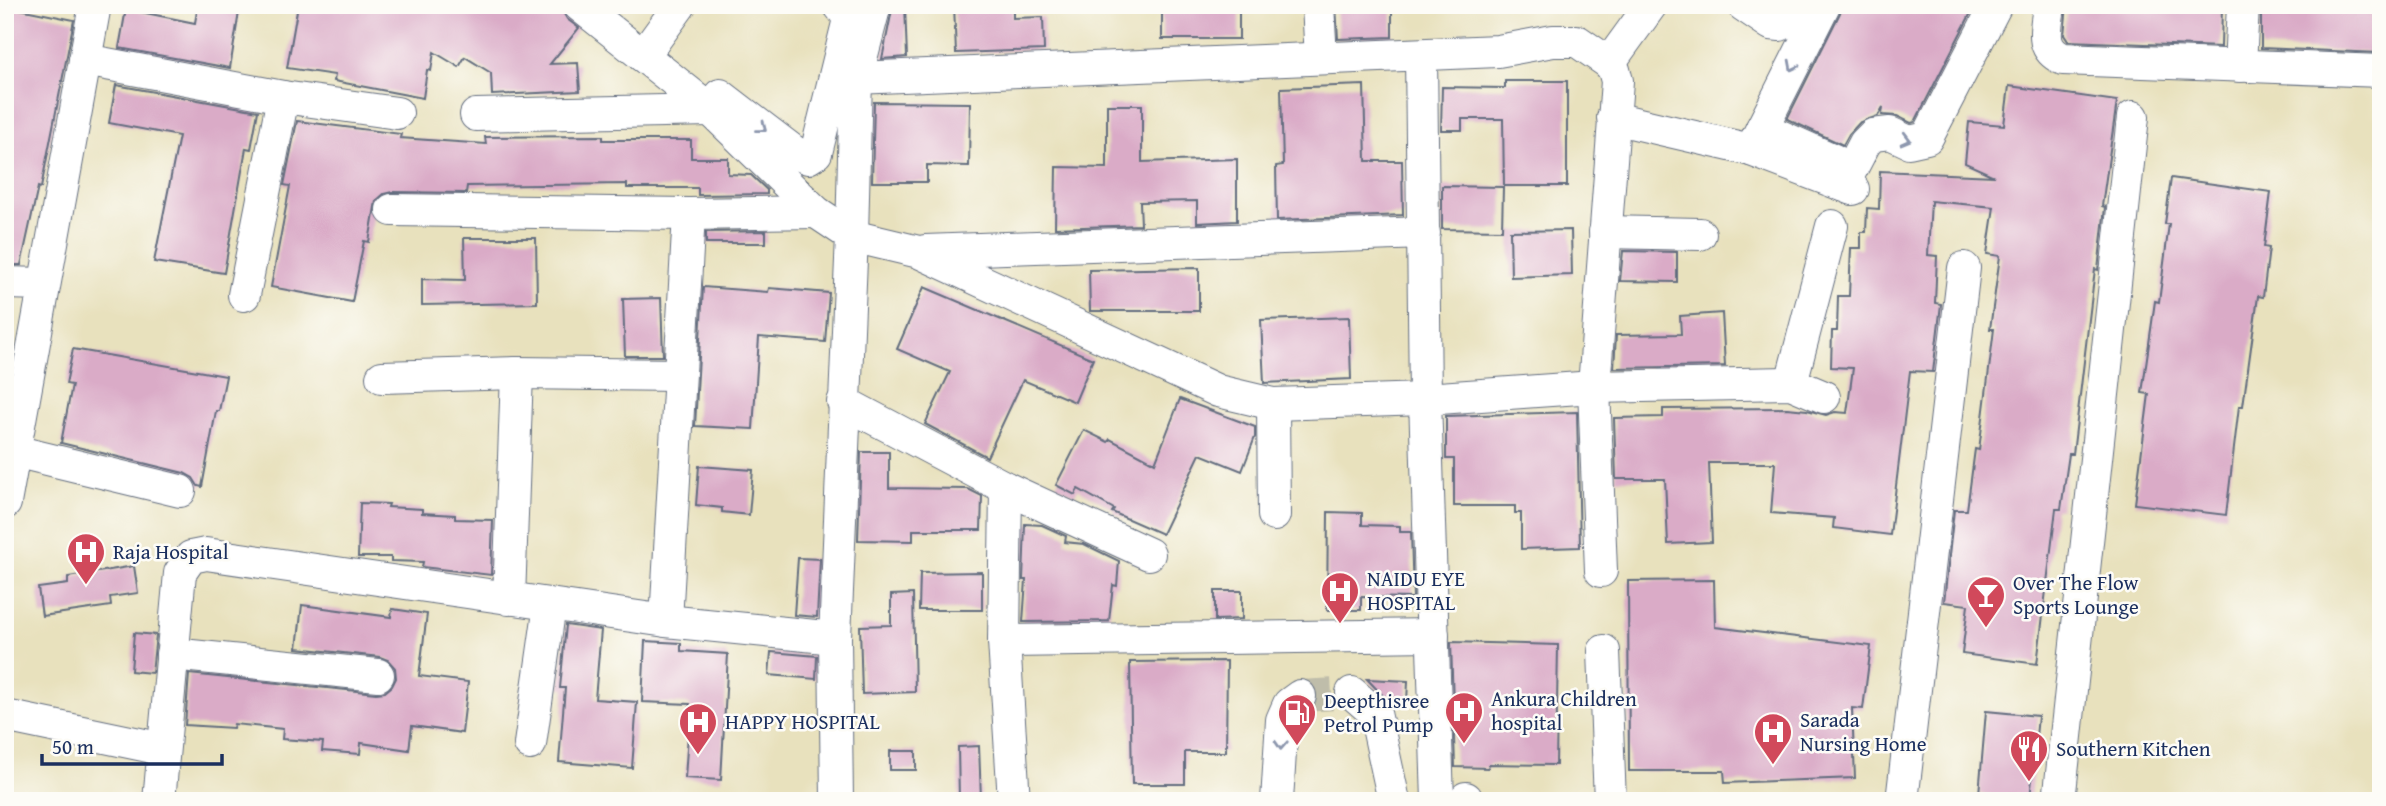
<svg xmlns="http://www.w3.org/2000/svg" width="2386" height="806" viewBox="0 0 2386 806" font-family="'Gentium Book Plus',serif">
	<style>
		.building { fill: #daabc7 }
		.lines { fill: none; stroke-linecap: round; stroke-linejoin: round }
		.minor-tunnel { stroke: #bfbdaa; stroke-width: 32; stroke-dasharray: 32 16; stroke-linecap: butt }
		.minor-casing { stroke: #636d7f; stroke-width: 34 }
		.minor { stroke: #fff; stroke-width: 32 }
		.oneway { stroke: #8d97ae }
		.labels { text-anchor: middle; stroke-width: 5; stroke-linejoin: round; paint-order: stroke }
		.poi-label { font-size: 21px; fill: #1b2f5e; stroke: #fdfcf7; text-anchor: start }
	</style>
	<rect width="100%" height="100%" fill="#fdfcf7"/>
	<filter id="ink" filterUnits="userSpaceOnUse"><feTurbulence type="fractalNoise" baseFrequency=".0143" numOctaves="2"/><feDisplacementMap in="SourceGraphic" scale="14" xChannelSelector="R" yChannelSelector="G"/><feConvolveMatrix kernelMatrix="1 2 1 2 8 2 1 2 1" color-interpolation-filters="sRGB"/></filter>
	<filter id="wash" filterUnits="userSpaceOnUse"><feTurbulence type="fractalNoise" baseFrequency=".00686" numOctaves="4" result="noise"/><feDisplacementMap in="SourceGraphic" scale="28" xChannelSelector="R" yChannelSelector="G"/><feGaussianBlur stdDeviation="1.57" result="paint"/><feColorMatrix in="noise" values="0 0 0 0 0 0 0 0 0 0 0 0 0 0 0 0 0 1.4 0 .05"/><feComposite in="paint" operator="in"/></filter>
	<g filter="url(#wash)">
		<rect width="100%" height="100%" fill="#e8e1bd"/>
		<g id="blocks">
			<g class="building">
				<polygon points="198,5 239,12 230,68 119,48 126,9 195,23"/>
				<polygon points="298,5 559,5 567,19 579,28 550,64 578,63 580,91 492,95 491,73 465,57 459,67 434,52 431,71 427,70 423,98 334,81 335,75 287,68"/>
				<polygon points="893,5 905,5 907,57 882,59"/>
				<polygon points="954,5 1013,5 1013,18 1043,17 1044,50 956,53"/>
				<rect x="1162" y="5" width="77" height="34"/>
				<polygon points="1336,5 1392,5 1392,37 1338,39"/>
				<polygon points="1842,5 1975,5 1915,122 1911,123 1897,116 1882,115 1883,107 1878,116 1860,122 1849,134 1843,145 1787,119 1840,13"/>
				<polygon points="2067,5 2222,5 2221,47 2068,41 2064,35"/>
				<polygon points="2261,5 2381,5 2380,53 2261,48"/>
				<polygon points="5,6 74,20 41,188 38,187 21,265 5,265"/>
				<polygon points="1505,81 1567,81 1567,186 1504,186 1503,119 1462,119 1462,130 1441,130 1442,87 1505,88"/>
				<polygon points="116,85 258,111 251,149 246,148 224,273 154,262 179,136 109,123"/>
				<polygon points="1364,85 1366,161 1402,161 1403,215 1277,220 1276,166 1283,165 1281,88"/>
				<polygon points="2009,86 2117,101 2102,206 2105,207 2098,270 2095,269 2073,454 2069,454 2061,509 2056,509 2037,664 1962,654 1968,605 1944,602 1954,510 1967,510 1975,449 1979,450 1994,329 1990,329 2000,256 1987,254 1994,207 1931,201 1928,255 1937,256 1935,303 1941,304 1933,372 1910,371 1890,535 1833,528 1834,518 1771,513 1775,463 1709,463 1712,542 1668,544 1665,479 1616,479 1614,418 1663,417 1663,409 1787,408 1807,410 1826,415 1835,412 1847,413 1853,368 1831,367 1832,331 1837,331 1838,296 1849,296 1851,248 1861,248 1861,232 1866,232 1867,208 1879,209 1880,171 1994,176 1965,163 1969,122 2004,125"/>
				<polygon points="874,102 970,103 969,166 927,165 927,182 872,182"/>
				<polygon points="1107,105 1142,105 1142,162 1237,159 1237,221 1197,223 1197,201 1140,202 1141,225 1055,228 1056,167 1107,168"/>
				<polygon points="297,121 401,134 400,138 486,144 485,137 603,136 603,140 691,140 691,158 728,158 728,174 751,175 767,190 767,194 698,195 698,188 627,188 627,184 467,186 466,193 392,192 384,194 376,201 369,242 364,241 352,302 271,287 290,186 284,185"/>
				<polygon points="2171,178 2271,192 2264,247 2269,248 2263,297 2258,296 2243,406 2239,406 2226,515 2135,504 2149,394 2142,393 2155,301 2159,302 2169,224 2165,224"/>
				<polygon points="1442,186 1503,187 1502,230 1442,229"/>
				<polygon points="1571,230 1572,275 1511,277 1510,231"/>
				<polygon points="766,231 766,243 706,243 706,232"/>
				<polygon points="464,238 536,238 537,303 422,305 422,279 465,280"/>
				<polygon points="1623,251 1677,252 1677,282 1620,281"/>
				<polygon points="1199,268 1199,311 1090,311 1089,270"/>
				<polygon points="703,287 768,292 769,288 829,293 825,342 759,337 753,429 695,426"/>
				<polygon points="924,287 1093,359 1075,402 1023,380 987,457 925,424 950,372 897,349"/>
				<polygon points="661,298 663,356 625,356 623,299"/>
				<polygon points="1722,313 1725,366 1614,368 1616,335 1681,334 1680,316"/>
				<polygon points="1349,317 1351,379 1264,383 1261,320"/>
				<polygon points="73,349 226,376 219,411 216,411 202,487 198,486 193,478 184,473 61,443 72,385 66,384"/>
				<polygon points="1180,399 1255,427 1255,437 1242,471 1200,454 1162,534 1112,512 1114,509 1078,489 1075,495 1056,485 1084,430 1108,442 1110,439 1155,463"/>
				<polygon points="1577,412 1580,547 1521,549 1521,513 1515,513 1515,506 1454,506 1454,459 1446,459 1446,416"/>
				<polygon points="861,452 889,452 889,488 968,489 982,496 981,530 913,530 913,541 858,540"/>
				<polygon points="699,466 753,470 749,515 722,512 722,508 696,505"/>
				<polygon points="360,503 389,504 388,507 422,509 422,513 455,515 455,519 493,520 491,575 422,567 423,562 391,561 391,557 358,557"/>
				<polygon points="1328,512 1362,513 1362,525 1400,526 1400,532 1411,532 1413,598 1361,597 1361,610 1327,610"/>
				<polygon points="1025,524 1042,525 1066,536 1065,542 1084,544 1119,561 1117,586 1113,585 1109,621 1023,622 1026,580 1023,580"/>
				<polygon points="798,558 820,559 817,617 794,615"/>
				<polygon points="134,566 138,593 110,597 111,606 42,616 38,588 68,584 68,577"/>
				<polygon points="982,572 982,610 919,610 920,573"/>
				<polygon points="1714,580 1715,627 1871,646 1863,709 1852,708 1855,778 1725,783 1724,771 1629,771 1628,581"/>
				<polygon points="1215,591 1242,591 1242,619 1215,620"/>
				<polygon points="913,594 915,692 862,694 860,626 891,625 891,595"/>
				<polygon points="302,605 391,617 392,609 427,614 419,676 468,682 462,733 412,726 409,750 361,743 360,754 322,751 323,742 282,739 283,729 234,724 233,728 185,725 189,674 376,693 385,692 392,686 396,678 395,668 388,660 380,657 297,648"/>
				<polygon points="566,625 601,630 595,699 637,702 632,768 559,762 565,688 560,688"/>
				<polygon points="134,633 156,635 152,673 131,671"/>
				<polygon points="645,641 681,643 681,651 728,654 721,780 685,778 690,704 642,702"/>
				<polygon points="1451,642 1558,645 1556,765 1489,764 1488,768 1455,767"/>
				<polygon points="771,652 817,656 816,679 769,675"/>
				<polygon points="1227,661 1226,752 1185,752 1185,784 1132,784 1130,662"/>
				<polygon points="1367,679 1408,681 1407,702 1388,701"/>
				<polygon points="1986,711 2038,716 2030,799 1979,794"/>
				<polygon points="979,746 981,799 959,800 958,747"/>
				<rect x="890" y="751" width="26" height="19"/>
			</g>
		</g>
	</g>
	<g filter="url(#ink)">
		<use href="#blocks" fill-opacity="0" stroke="#636d7f" stroke-width="2"/>
		<g class="lines">
			<polyline class="minor-tunnel" points="1300,696 1352,693"/>
			<defs>
				<g id="minor">
					<polyline points="579,5 711,110 816,212 852,236 919,252 1218,391 1273,404 1425,399 1594,387 1791,383 1824,397"/>
					<polyline points="1318,5 1321,58"/>
					<polyline points="1743,5 1771,24 1780,25 1789,20 1798,5"/>
					<path d="M2049 5C2047 28 2038 48 2063 59L2381 71"/>
					<polyline points="1421,55 1425,399 1438,801"/>
					<polyline points="643,56 680,5"/>
					<polyline points="85,60 283,97 397,113"/>
					<polyline points="1609,63 1651,5"/>
					<polyline points="2240,66 2243,5"/>
					<polyline points="856,78 1498,51 1553,41 1577,41 1609,63 1614,70 1617,81 1594,387 1601,571"/>
					<polyline points="720,95 797,154 808,158 816,153 848,23 847,15 839,5"/>
					<polyline points="476,115 711,110"/>
					<polyline points="1613,118 1751,150 1853,189"/>
					<polyline points="1762,128 1834,160"/>
					<polyline points="1751,150 1824,5"/>
					<polyline points="1843,185 1865,143 1873,135 1890,133 1909,142 1927,138 1996,5"/>
					<polyline points="392,210 689,214 816,212"/>
					<polyline points="1605,232 1700,234"/>
					<polyline points="925,251 1424,233"/>
					<polyline points="5,283 44,284"/>
					<polyline points="244,295 283,97"/>
					<polyline points="382,377 517,373 679,375"/>
					<polyline points="1791,383 1832,226"/>
					<polyline points="843,402 1006,488 1149,554"/>
					<polyline points="1273,404 1274,515"/>
					<polyline points="14,451 180,491"/>
					<polyline points="1006,488 1004,641 1014,801"/>
					<polyline points="5,503 95,5"/>
					<polyline points="509,599 517,373"/>
					<polyline points="666,621 689,214"/>
					<polyline points="1004,641 1433,635"/>
					<polyline points="1604,651 1610,801"/>
					<polyline points="172,654 378,675"/>
					<polyline points="1352,693 1375,713 1394,801"/>
					<polyline points="5,716 163,749"/>
					<polyline points="530,744 550,605"/>
					<polyline points="1466,798 1467,801"/>
					<polyline points="159,801 180,573 191,557 206,554 666,621 835,638"/>
					<polyline points="837,801 835,638 852,236 856,78 875,5"/>
					<polyline points="1277,801 1282,720 1289,704 1300,696"/>
					<polyline points="1902,801 1964,268"/>
					<polyline points="2059,801 2133,117"/>
				</g>
			</defs>
			<use href="#minor" class="minor-casing"/>
			<use href="#minor" class="minor"/>
		</g>
		<defs><path id="oneway-chevron" d="M-2-3.5L2.5 0L-2 3.5" fill="none" stroke-width="1.6" stroke-linecap="round" stroke-linejoin="round" transform="scale(1.75)"/></defs>
		<g class="oneway">
			<use href="#oneway-chevron" transform="translate(1793 66) rotate(117)"/>
			<use href="#oneway-chevron" transform="translate(762 128) rotate(38)"/>
			<use href="#oneway-chevron" transform="translate(1906 139) rotate(15)"/>
			<use href="#oneway-chevron" transform="translate(1281 745) rotate(93)"/>
		</g>
	</g>
	<defs>
		<symbol id="hospital-pin" viewBox="-11 -11 22 30"><path d="M0 17L-7.5 6A9.5 9.5 0 1 1 7.5 6Z" fill="#d1495b" stroke="#fdfcf7"/><path d="M-5-5h3v3.5h4V-5h3V5h-3V1.5h-4V5h-3Z" fill="#fff"/></symbol>
		<symbol id="bar-pin" viewBox="-11 -11 22 30"><path d="M0 17L-7.5 6A9.5 9.5 0 1 1 7.5 6Z" fill="#d1495b" stroke="#fdfcf7"/><path d="M-6-5H6L.8 .8V4.5H3.5V6h-7V4.5H-.8V.8Z" fill="#fff"/></symbol>
		<symbol id="fuel-pin" viewBox="-11 -11 22 30"><path d="M0 17L-7.5 6A9.5 9.5 0 1 1 7.5 6Z" fill="#d1495b" stroke="#fdfcf7"/><path d="M-5.5-6h7V0h2V4h1.3V-2.5L3-4.5l.8-.8L6-3V5H2.5V1h-1V6h-7ZM-4.2-4.7v3.2H.2V-4.7Z" fill="#fff"/></symbol>
		<symbol id="restaurant-pin" viewBox="-11 -11 22 30"><path d="M0 17L-7.5 6A9.5 9.5 0 1 1 7.5 6Z" fill="#d1495b" stroke="#fdfcf7"/><path d="M-5-6h1v4h1v-4h1v4h1v-4h1v5L-1.5 .5V6h-2V.5L-5-1ZM5-6V6H3V1.5H1.5Q1.5-4 5-6Z" fill="#fff"/></symbol>
	</defs>
	<g fill-rule="evenodd">
		<use href="#hospital-pin" x="64" y="530" width="44" height="60"/>
		<use href="#hospital-pin" x="1318" y="569" width="44" height="60"/>
		<use href="#bar-pin" x="1964" y="573" width="44" height="60"/>
		<use href="#hospital-pin" x="1442" y="689" width="44" height="60"/>
		<use href="#fuel-pin" x="1275" y="691" width="44" height="60"/>
		<use href="#hospital-pin" x="676" y="700" width="44" height="60"/>
		<use href="#hospital-pin" x="1751" y="710" width="44" height="60"/>
		<use href="#restaurant-pin" x="2007" y="727" width="44" height="60"/>
	</g>
	<g class="labels">
		<g class="poi-label">
			<text x="113" y="559">Raja Hospital</text>
			<text x="1367" y="586">NAIDU EYE<tspan x="1367" dy="24">HOSPITAL</tspan></text>
			<text x="2013" y="590">Over The Flow<tspan x="2013" dy="24">Sports Lounge</tspan></text>
			<text x="1491" y="706">Ankura Children<tspan x="1491" dy="24">hospital</tspan></text>
			<text x="1324" y="708">Deepthisree<tspan x="1324" dy="24">Petrol Pump</tspan></text>
			<text x="1800" y="727">Sarada<tspan x="1800" dy="24">Nursing Home</tspan></text>
			<text x="725" y="729">HAPPY HOSPITAL</text>
			<text x="2056" y="756">Southern Kitchen</text>
		</g>
	</g>
	<rect width="2386" height="806" fill="none" stroke="#fdfcf7" stroke-width="28"/>
	<path d="M42 754v10h180v-10" fill="none" stroke="#1b2f5e" stroke-width="3.5"/>
	<text x="52" y="754" font-size="21" fill="#1b2f5e" stroke="#fdfcf7" stroke-width="5" paint-order="stroke">50 m</text>
</svg>
